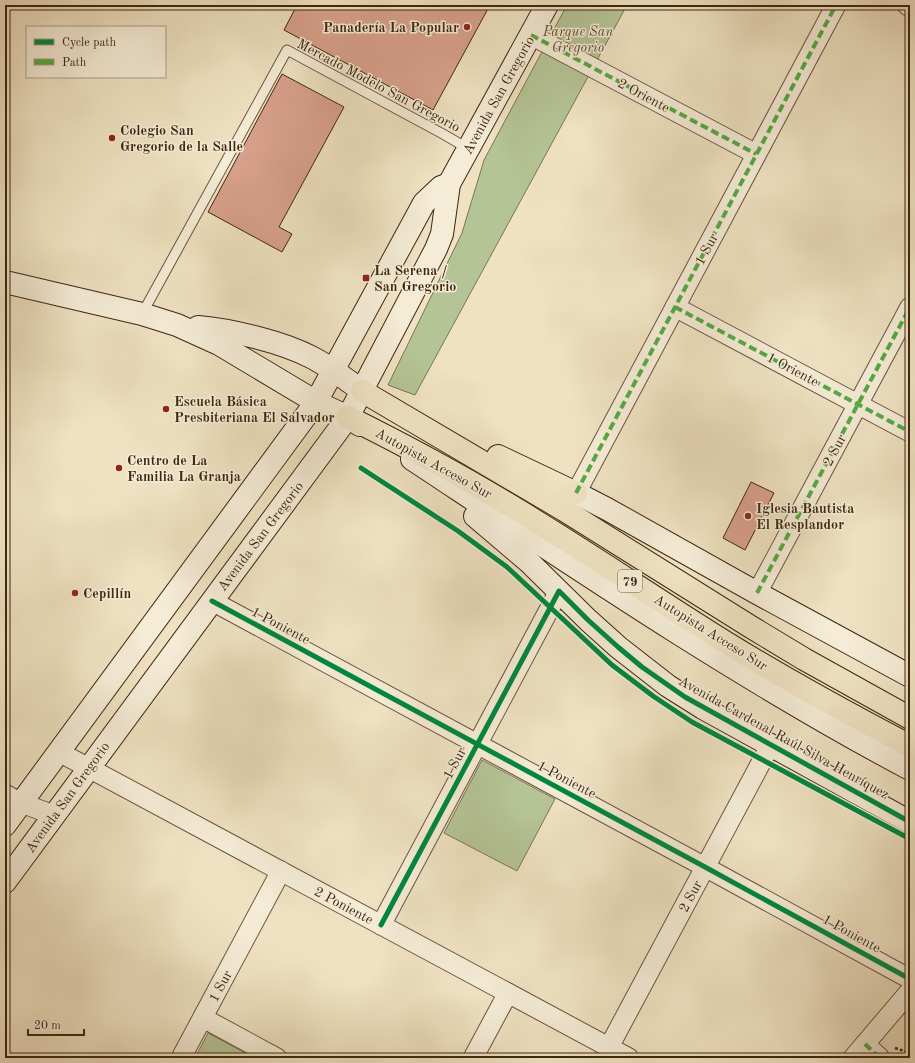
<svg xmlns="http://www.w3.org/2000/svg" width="915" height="1063" viewBox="0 0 915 1063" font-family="'Old Standard TT',serif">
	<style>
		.green { fill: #b5c496; stroke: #7a7553 }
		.building { fill: #d8a08c; stroke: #3e2610 }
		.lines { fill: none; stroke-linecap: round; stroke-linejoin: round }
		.lane-casing { stroke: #6a553c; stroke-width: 11 }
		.street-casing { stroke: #6a553c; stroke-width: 21 }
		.secondary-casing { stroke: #3e2610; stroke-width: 24 }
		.highway-casing { stroke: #3e2610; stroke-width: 24 }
		.path { stroke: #3e2610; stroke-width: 2.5; stroke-dasharray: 3 2; stroke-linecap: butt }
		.lane { stroke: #f5ecd7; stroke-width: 9 }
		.street { stroke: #f5ecd7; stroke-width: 19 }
		.secondary { stroke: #f5ecd7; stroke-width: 22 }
		.highway { stroke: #efe2c2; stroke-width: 22 }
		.quiet { stroke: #55aa42; stroke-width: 4; stroke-dasharray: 8 4; stroke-linecap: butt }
		.cycleway-casing { stroke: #f5ecd7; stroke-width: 8 }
		.cycleway { stroke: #00873e; stroke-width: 5 }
		.poi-dot { fill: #8f2418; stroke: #f5ecd7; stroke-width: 1.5 }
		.labels { text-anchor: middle; stroke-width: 3; stroke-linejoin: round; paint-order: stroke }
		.shield { fill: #f5ecd7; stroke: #75614c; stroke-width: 1 }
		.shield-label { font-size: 13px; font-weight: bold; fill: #3e2610 }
		.poi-label { font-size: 14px; font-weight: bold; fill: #3e2610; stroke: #f5ecd7; text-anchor: start }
		.park-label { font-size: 14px; font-style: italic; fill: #5c4e32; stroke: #f5ecd7 }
		.street-label { font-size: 14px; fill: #3e2610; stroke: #f5ecd7 }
	</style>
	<rect width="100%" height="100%" fill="#efe2c2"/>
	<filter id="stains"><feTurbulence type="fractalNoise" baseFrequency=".005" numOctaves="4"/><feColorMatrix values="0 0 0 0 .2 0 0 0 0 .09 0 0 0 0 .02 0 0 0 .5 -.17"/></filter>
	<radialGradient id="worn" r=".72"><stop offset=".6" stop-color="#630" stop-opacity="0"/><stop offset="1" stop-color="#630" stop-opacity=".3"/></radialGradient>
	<g class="green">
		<polygon points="567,5 627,5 415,395 388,385 462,233 484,160"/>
		<polygon points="482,760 555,799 517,871 444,833"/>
		<polygon points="208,1033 255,1058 195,1058"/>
	</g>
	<g class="building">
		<polygon points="297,5 490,5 433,110 284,30"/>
		<polygon points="282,74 344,107 279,227 292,234 282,252 208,212"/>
		<polygon points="751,482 774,493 745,550 723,538"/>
	</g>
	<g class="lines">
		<defs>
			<polyline id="lane" points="142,314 287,50 443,134 469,149"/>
			<g id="street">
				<polyline points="907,5 910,7"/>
				<polyline points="531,35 756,154"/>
				<polyline points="675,307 910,432"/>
				<polyline points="576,493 836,5"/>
				<polyline points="757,593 910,307"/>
				<polyline points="212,601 705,867 910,979"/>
				<polyline points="59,752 629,1058"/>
				<polyline points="5,794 21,803 54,815"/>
				<polyline points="381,925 559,591"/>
				<polyline points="203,1018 277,1058"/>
				<polyline points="865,1044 880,1058"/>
				<polyline points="609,1047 771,744"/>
				<polyline points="181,1058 281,871"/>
				<polyline points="473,1058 508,993"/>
				<polyline points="853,1058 910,991"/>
			</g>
			<g id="secondary">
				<polyline points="5,282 142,314 177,325 219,344 316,402 348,417 360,425"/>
				<path d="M198 327C232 330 283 342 313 358 330 367 346 379 362 391"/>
				<path d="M412 459C575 567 737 677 910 769"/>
				<polyline points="576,493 607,509 757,593 910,676"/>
				<polyline points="475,516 528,561 588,620 618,647 668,686 703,708 910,822"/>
				<polyline points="5,825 316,402 424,203 441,187 449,184"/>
				<polyline points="5,882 348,417 436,249 442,234 449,184 547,5"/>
			</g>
			<g id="highway">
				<polyline points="362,391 564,510 751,627 804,659 910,718"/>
				<path d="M348 417C402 444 455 472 506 503 580 547 651 596 725 642 785 679 847 713 910 746"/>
				<polyline points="498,456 576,493"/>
			</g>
		</defs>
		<use href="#lane" class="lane-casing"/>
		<use href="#street" class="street-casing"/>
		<use href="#secondary" class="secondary-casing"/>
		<use href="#highway" class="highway-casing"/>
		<polyline class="path" points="895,1048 910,1053"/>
		<use href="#lane" class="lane"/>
		<use href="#street" class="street"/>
		<use href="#secondary" class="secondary"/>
		<use href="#highway" class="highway"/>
		<g class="quiet">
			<polyline points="531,35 756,154"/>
			<polyline points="5,290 9,283"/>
			<polyline points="675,307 910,432"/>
			<polyline points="576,493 836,5"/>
			<polyline points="757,593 910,307"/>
			<polyline points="865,1044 880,1058"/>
		</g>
		<defs>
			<g id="cycleway">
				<polyline points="361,468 458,531 507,567 612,665 653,696 692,722 910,839"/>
				<polyline points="212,601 705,867 910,979"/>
				<polyline points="381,925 559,591 588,620 618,647 642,667 685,697 910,822"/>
			</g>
		</defs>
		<use href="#cycleway" class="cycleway-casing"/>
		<use href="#cycleway" class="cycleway"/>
	</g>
	<g class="poi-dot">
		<circle cx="467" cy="27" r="4"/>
		<circle cx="112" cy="138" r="4"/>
		<rect x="362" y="274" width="8" height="8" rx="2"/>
		<circle cx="166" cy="409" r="4"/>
		<circle cx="119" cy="468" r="4"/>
		<circle cx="748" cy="516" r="4"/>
		<circle cx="75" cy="593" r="4"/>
	</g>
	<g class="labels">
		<rect class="shield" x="618" y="570" width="24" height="22" rx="3"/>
		<g class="shield-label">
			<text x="630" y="586">79</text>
		</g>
		<g class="poi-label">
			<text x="459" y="32" text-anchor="end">Panadería La Popular</text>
			<text x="120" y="135">Colegio San<tspan x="120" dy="16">Gregorio de la Salle</tspan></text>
			<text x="374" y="275">La Serena /<tspan x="374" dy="16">San Gregorio</tspan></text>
			<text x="174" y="406">Escuela Básica<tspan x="174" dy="16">Presbiteriana El Salvador</tspan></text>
			<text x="127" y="465">Centro de La<tspan x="127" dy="16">Familia La Granja</tspan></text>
			<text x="756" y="513">Iglesia Bautista<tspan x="756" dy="16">El Resplandor</tspan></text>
			<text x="83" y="598">Cepillín</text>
		</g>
		<g class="park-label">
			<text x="578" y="36">Parque San<tspan x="578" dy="16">Gregorio</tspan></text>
		</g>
		<g class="street-label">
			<text transform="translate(379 85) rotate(28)" y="5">Mercado Modelo San Gregorio</text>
			<text transform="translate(498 95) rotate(-61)" y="5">Avenida San Gregorio</text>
			<text transform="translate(644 95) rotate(28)" y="5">2 Oriente</text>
			<text transform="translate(706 249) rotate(-62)" y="5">1 Sur</text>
			<text transform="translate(793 369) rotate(28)" y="5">1 Oriente</text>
			<text transform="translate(834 450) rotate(-62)" y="5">2 Sur</text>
			<text transform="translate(434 463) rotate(29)" y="5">Autopista Acceso Sur</text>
			<text transform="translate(260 536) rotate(-53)" y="5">Avenida San Gregorio</text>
			<text transform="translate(281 625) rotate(28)" y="5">1 Poniente</text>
			<text transform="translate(711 632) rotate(32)" y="5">Autopista Acceso Sur</text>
			<text transform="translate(784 737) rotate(29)" y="5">Avenida Cardenal Raúl Silva Henríquez</text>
			<text transform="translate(454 763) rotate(-62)" y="5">1 Sur</text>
			<text transform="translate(567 779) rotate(28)" y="5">1 Poniente</text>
			<text transform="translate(67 797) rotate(-54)" y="5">Avenida San Gregorio</text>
			<text transform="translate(690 896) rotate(-62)" y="5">2 Sur</text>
			<text transform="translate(344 905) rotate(28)" y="5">2 Poniente</text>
			<text transform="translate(852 933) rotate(29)" y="5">1 Poniente</text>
			<text transform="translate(220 986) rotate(-62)" y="5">1 Sur</text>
		</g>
	</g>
	<rect width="915" height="1063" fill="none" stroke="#efe2c2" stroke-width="20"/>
	<rect x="6" y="6" width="903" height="1051" fill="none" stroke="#3e2610" stroke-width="2"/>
	<rect x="10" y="10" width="895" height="1043" fill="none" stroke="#3e2610"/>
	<rect x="26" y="26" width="140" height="52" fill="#f5ecd7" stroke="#ac9d87"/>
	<rect x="34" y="39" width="20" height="6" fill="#00873e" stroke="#ac9d87"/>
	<text x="62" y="46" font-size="12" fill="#3e2610">Cycle path</text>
	<rect x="34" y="59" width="20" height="6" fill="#55aa42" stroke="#ac9d87"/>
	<text x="62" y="66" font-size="12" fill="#3e2610">Path</text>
	<path d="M28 1029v6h56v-6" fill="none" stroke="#3e2610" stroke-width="2"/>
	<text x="34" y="1029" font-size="12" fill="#3e2610" stroke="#f5ecd7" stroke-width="3" paint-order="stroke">20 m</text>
	<rect width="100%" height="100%" filter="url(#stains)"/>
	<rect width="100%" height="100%" fill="url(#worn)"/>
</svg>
